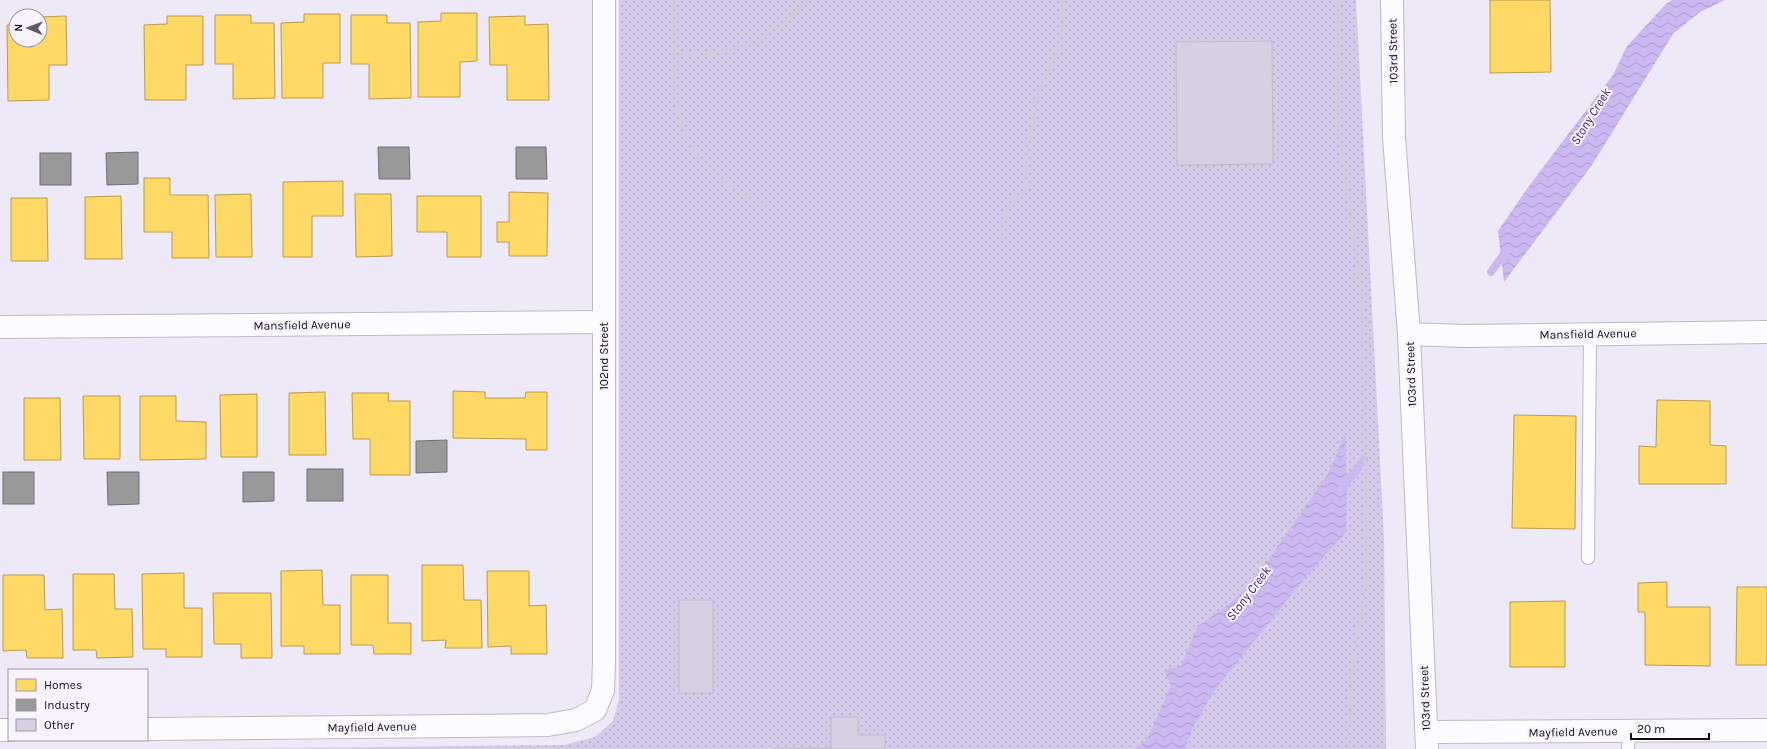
<svg xmlns="http://www.w3.org/2000/svg" width="1767" height="749" viewBox="0 0 1767 749" font-family="Karla,sans-serif">
	<style>
		.green { fill: url(#green-dots) }
		.water { fill: url(#water-waves) }
		.homes { fill: #ffd966; stroke: #b89c4f }
		.industry { fill: #999; stroke: #707073 }
		.lines { fill: none; stroke-linecap: round; stroke-linejoin: round }
		.stream { stroke: #cbb8f1; stroke-width: 8 }
		.building { fill: #d6d1e2; stroke: #bfbcc7 }
		.service-casing { stroke: #bdbac5; stroke-width: 14 }
		.minor-casing { stroke: #bdbac5; stroke-width: 24 }
		.tertiary-casing { stroke: #bdbac5; stroke-width: 24 }
		.path { stroke: #cfced1; stroke-width: 2.5; stroke-dasharray: 4 2; stroke-linecap: butt }
		.service { stroke: #fcfcfe; stroke-width: 12 }
		.minor { stroke: #fcfcfe; stroke-width: 22 }
		.tertiary { stroke: #fcfcfe; stroke-width: 22 }
		.labels { text-anchor: middle; stroke-width: 4; stroke-linejoin: round; paint-order: stroke }
		.street-label { font-size: 12px; fill: #120f19; stroke: #f7f3ff }
		.water-label { font-size: 13px; font-style: italic; fill: #431d73; stroke: #f7f3ff }
	</style>
	<defs>
		<pattern id="green-dots" width="8" height="8" patternUnits="userSpaceOnUse"><rect width="8" height="8" fill="#d4cae9"/><path d="M2 2h.1M6 6h.1" fill="none" stroke="#b5acc7" stroke-width="1.8" stroke-linecap="round"/></pattern>
		<pattern id="water-waves" width="16" height="10" patternUnits="userSpaceOnUse"><rect width="16" height="10" fill="#cbb8f1"/><path d="M0 5q4-4 8 0t8 0" fill="none" stroke="#ad9dce"/></pattern>
	</defs>
	<rect width="100%" height="100%" fill="#ede9f6"/>
	<polygon class="green" points="619,0 1356,0 1384,538 1386,749 200,749 564,745 595,737 613,721 619,700"/>
	<g class="water">
		<polygon points="1672,0 1725,0 1700,12 1673,34 1592,165 1504,282 1498,231 1529,186 1613,75 1627,46 1666,4"/>
		<polygon points="1345,435 1347,500 1346,532 1306,577 1214,691 1193,728 1185,749 1134,749 1146,741 1171,686 1164,670 1181,666 1197,627 1232,602 1260,572 1328,474"/>
	</g>
	<g class="homes">
		<polygon points="1490,0 1550,0 1551,72 1490,73"/>
		<polygon points="441,13 477,13 477,61 460,62 460,97 418,97 418,22 441,21"/>
		<polygon points="304,14 340,14 340,63 323,63 323,98 282,98 281,23 304,22"/>
		<polygon points="215,15 251,15 251,23 274,23 275,98 233,99 233,64 215,64"/>
		<polygon points="351,15 387,15 387,23 410,23 411,98 369,99 369,64 351,64"/>
		<polygon points="66,16 67,65 49,65 49,100 8,101 7,25 16,25 16,40 40,40 40,17"/>
		<polygon points="167,16 203,16 203,65 186,65 186,100 145,100 144,25 167,24"/>
		<polygon points="525,16 525,25 548,24 549,100 507,100 507,65 490,65 489,17"/>
		<polygon points="144,178 170,178 170,195 208,195 209,258 172,258 172,232 144,232"/>
		<polygon points="343,181 343,216 312,216 312,257 283,257 283,182"/>
		<polygon points="509,192 548,193 547,256 509,256 509,242 497,242 497,222 509,222"/>
		<polygon points="251,194 252,257 216,257 215,195"/>
		<polygon points="355,194 391,194 392,256 356,257"/>
		<polygon points="121,196 122,259 85,259 85,197"/>
		<polygon points="417,196 481,196 481,257 447,257 447,232 417,232"/>
		<polygon points="11,198 47,198 48,261 11,261"/>
		<polygon points="453,391 485,392 485,398 525,398 526,392 547,392 547,450 526,450 526,439 453,438"/>
		<polygon points="325,392 326,455 289,455 289,393"/>
		<polygon points="352,393 389,393 388,401 410,401 410,475 370,475 370,439 353,439"/>
		<polygon points="257,394 257,457 221,457 220,395"/>
		<polygon points="83,396 120,396 120,459 84,459"/>
		<polygon points="140,396 176,396 176,421 206,422 206,459 140,460"/>
		<polygon points="24,398 60,398 61,460 24,460"/>
		<polygon points="1657,400 1710,401 1710,445 1726,446 1726,484 1639,484 1639,446 1656,447"/>
		<polygon points="1514,415 1576,416 1575,529 1512,528"/>
		<polygon points="422,565 463,565 464,600 481,600 482,648 445,648 446,640 422,641"/>
		<polygon points="322,570 323,605 340,605 340,654 304,654 304,646 281,646 281,571"/>
		<polygon points="487,571 529,571 529,606 546,605 547,654 511,654 511,646 488,647"/>
		<polygon points="184,573 184,608 202,608 202,657 166,657 166,649 143,649 142,574"/>
		<polygon points="73,574 114,574 115,609 132,609 133,657 97,658 96,650 73,650"/>
		<polygon points="3,575 44,575 45,610 62,609 63,658 27,658 26,650 3,651"/>
		<polygon points="351,575 388,575 388,623 411,623 411,654 374,654 373,645 351,645"/>
		<polygon points="1667,582 1667,607 1710,607 1710,666 1645,665 1645,612 1638,612 1638,583"/>
		<polygon points="1737,587 1767,587 1767,665 1736,665"/>
		<polygon points="213,593 271,593 272,658 241,658 241,644 214,644"/>
		<polygon points="1565,601 1565,667 1510,667 1510,602"/>
	</g>
	<g class="industry">
		<polygon points="378,147 409,147 410,179 379,179"/>
		<polygon points="516,147 546,147 547,179 516,179"/>
		<polygon points="138,152 138,184 107,185 106,153"/>
		<rect x="40" y="153" width="31" height="32"/>
		<polygon points="447,440 447,472 416,473 416,441"/>
		<rect x="307" y="469" width="36" height="32"/>
		<rect x="3" y="472" width="31" height="32"/>
		<polygon points="107,472 139,472 139,504 108,505"/>
		<polygon points="243,472 274,472 274,501 243,502"/>
	</g>
	<g class="lines">
		<g class="stream">
			<polyline points="1491,272 1507,250"/>
			<polyline points="1340,491 1364,460"/>
		</g>
	</g>
	<g class="building">
		<polygon points="1272,41 1273,164 1177,165 1176,42"/>
		<rect x="679" y="600" width="34" height="93"/>
		<polygon points="831,717 858,717 858,735 885,735 885,749 771,749 831,748"/>
	</g>
	<g class="lines">
		<defs>
			<g id="service">
				<polyline points="1588,558 1590,334"/>
				<polyline points="1628,749 1629,732"/>
			</g>
			<g id="minor">
				<polyline points="0,327 604,322"/>
				<polyline points="1409,334 1463,336 1767,332"/>
				<polyline points="147,729 548,725 576,720 595,710 603,690 604,662 604,0"/>
				<polyline points="0,730 9,730"/>
				<polyline points="1427,732 1767,730"/>
			</g>
			<polyline id="tertiary" points="1392,0 1394,137 1409,334 1427,749"/>
		</defs>
		<use href="#service" class="service-casing"/>
		<use href="#minor" class="minor-casing"/>
		<use href="#tertiary" class="tertiary-casing"/>
		<g class="path">
			<path d="M673 0C673 64 664 137 722 180 737 192 755 199 772 208"/>
			<polyline points="1338,0 1337,120 1362,296 1367,576 1352,670 1347,749"/>
			<polyline points="673,53 707,54 759,43 802,6 806,0"/>
			<polyline points="1001,240 1007,209 1015,198 1026,191 1027,152 1039,92 1059,48 1064,0"/>
		</g>
		<use href="#service" class="service"/>
		<use href="#minor" class="minor"/>
		<use href="#tertiary" class="tertiary"/>
	</g>
	<g class="labels">
		<g class="street-label">
			<text transform="translate(1393 51) rotate(-91)" y="4">103rd Street</text>
			<text transform="translate(302 325) rotate(-1)" y="4">Mansfield Avenue</text>
			<text transform="translate(1588 334) rotate(-1)" y="4">Mansfield Avenue</text>
			<text transform="translate(604 356) rotate(-90)" y="4">102nd Street</text>
			<text transform="translate(1411 374) rotate(-92)" y="4">103rd Street</text>
			<text transform="translate(1425 698) rotate(-92)" y="4">103rd Street</text>
			<text transform="translate(372 727) rotate(-1)" y="4">Mayfield Avenue</text>
			<text transform="translate(1573 732) rotate(-1)" y="4">Mayfield Avenue</text>
		</g>
		<g class="water-label">
			<text transform="translate(1590 116) rotate(-58)" y="5">Stony Creek</text>
			<text transform="translate(1248 593) rotate(-53)" y="5">Stony Creek</text>
		</g>
	</g>
	<rect x="8" y="669" width="140" height="72" fill="#f7f3ff" stroke="#9b98a3"/>
	<rect x="16" y="679" width="20" height="12" fill="#ffd966" stroke="#9b98a3"/>
	<text x="44" y="689" font-size="12" fill="#120f19">Homes</text>
	<rect x="16" y="699" width="20" height="12" fill="#999999" stroke="#9b98a3"/>
	<text x="44" y="709" font-size="12" fill="#120f19">Industry</text>
	<rect x="16" y="719" width="20" height="12" fill="#d6d1e2" stroke="#9b98a3"/>
	<text x="44" y="729" font-size="12" fill="#120f19">Other</text>
	<g transform="translate(28 28) rotate(271)"><circle r="19" fill="#f7f3ff" stroke="#9b98a3"/>
	<path d="M0-3L7 15L0 10L-7 15Z" fill="#5f5b66"/>
	<text y="-6" font-size="11" font-weight="bold" text-anchor="middle" fill="#120f19">N</text>
	</g>
	<path d="M1631 733v6h78v-6" fill="none" stroke="#120f19" stroke-width="2"/>
	<text x="1637" y="733" font-size="12" fill="#120f19" stroke="#f7f3ff" stroke-width="3" paint-order="stroke">20 m</text>
</svg>
